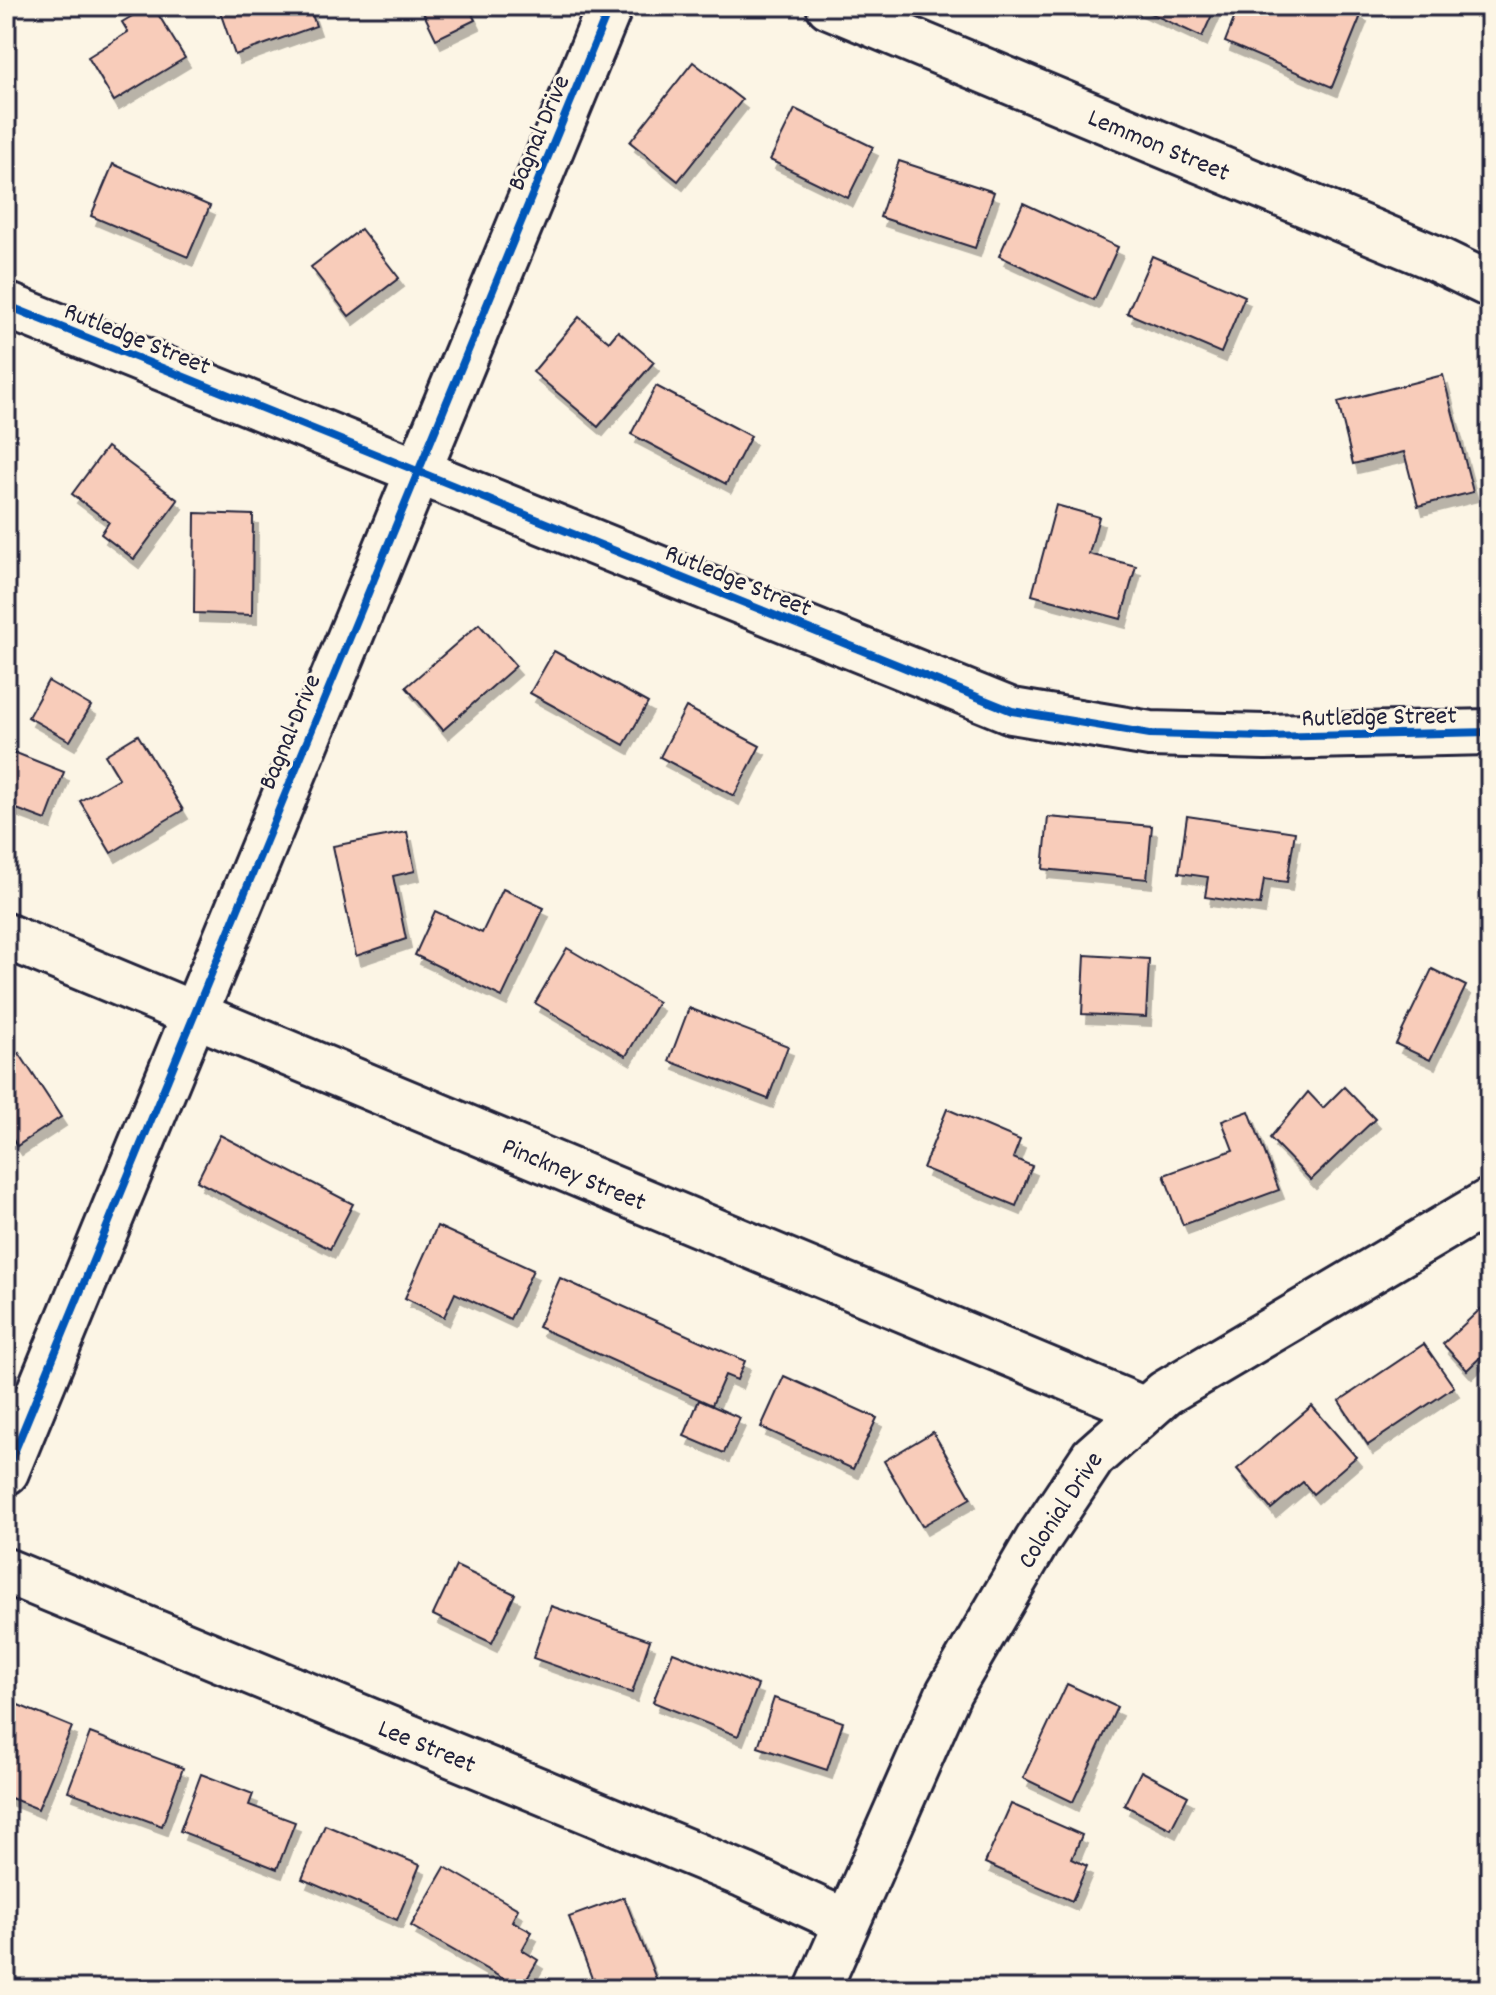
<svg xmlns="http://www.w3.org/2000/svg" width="1496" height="1995" viewBox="0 0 1496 1995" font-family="Dekko,sans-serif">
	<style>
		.building { fill: #f8ccba; stroke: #22223b; stroke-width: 2; filter: url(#shadow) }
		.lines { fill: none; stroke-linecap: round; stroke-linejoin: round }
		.street-casing { stroke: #22223b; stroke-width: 50 }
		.street { stroke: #fcf5e5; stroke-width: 44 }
		.cycleway-casing { stroke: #fcf5e5; stroke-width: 13 }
		.cycleway { stroke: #0057b8; stroke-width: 8 }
		.labels { text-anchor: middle; stroke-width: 6; stroke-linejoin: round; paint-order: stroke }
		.street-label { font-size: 26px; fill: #22223b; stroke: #fcf5e5 }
	</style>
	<defs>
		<filter id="shadow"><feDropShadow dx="5" dy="9" stdDeviation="0" flood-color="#0004"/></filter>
	</defs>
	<rect width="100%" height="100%" fill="#fcf5e5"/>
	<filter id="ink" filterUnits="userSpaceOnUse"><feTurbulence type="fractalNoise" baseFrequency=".0125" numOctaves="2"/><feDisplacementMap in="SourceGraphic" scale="16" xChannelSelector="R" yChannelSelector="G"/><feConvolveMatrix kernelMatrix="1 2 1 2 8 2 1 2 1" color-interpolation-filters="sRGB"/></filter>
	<g filter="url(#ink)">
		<g class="building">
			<polygon points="149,6 153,6 185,58 114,101 88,57 128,32 122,22"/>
			<polygon points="218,6 309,6 316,26 235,55"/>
			<polygon points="420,6 468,6 475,20 436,39"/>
			<polygon points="1135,6 1216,6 1202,37"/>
			<polygon points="1239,6 1346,6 1362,13 1332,87 1225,42"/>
			<polygon points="693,62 742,100 678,181 630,142"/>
			<polygon points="795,109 873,147 848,198 770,160"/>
			<polygon points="899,161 994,192 975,248 880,217"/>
			<polygon points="113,164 210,206 188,257 91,216"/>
			<polygon points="1023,203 1118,247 1094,300 999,256"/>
			<polygon points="361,229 399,278 349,316 311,267"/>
			<polygon points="1152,256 1245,296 1221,353 1127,313"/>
			<polygon points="579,317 609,342 618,331 654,362 598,427 533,372"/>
			<polygon points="1443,375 1473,492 1418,506 1404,452 1353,464 1338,402"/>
			<polygon points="656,386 751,436 726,484 631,434"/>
			<polygon points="107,447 178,500 134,559 101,534 109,522 72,494"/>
			<polygon points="1056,505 1099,517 1089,554 1136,566 1121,619 1032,595"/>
			<polygon points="195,513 253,515 252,615 194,613"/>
			<polygon points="479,624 516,666 443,730 406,687"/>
			<polygon points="554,651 648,703 624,745 530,693"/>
			<polygon points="48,681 91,706 70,741 28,717"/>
			<polygon points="686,707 760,746 734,796 660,757"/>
			<polygon points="138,735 183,810 111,853 80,801 119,778 105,755"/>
			<polygon points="6,749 64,772 46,820 6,805"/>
			<polygon points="1187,816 1295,832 1287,882 1264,879 1260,905 1205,897 1208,877 1179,873"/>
			<polygon points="1048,817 1152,826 1147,879 1043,869"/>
			<polygon points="407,832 415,871 393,876 406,939 356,956 333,846"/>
			<polygon points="503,889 544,908 502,997 415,955 435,911 482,933"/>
			<polygon points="567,948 658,1002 626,1056 535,1003"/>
			<polygon points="1085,955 1149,959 1146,1017 1082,1014"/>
			<polygon points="1432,969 1466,986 1430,1060 1396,1044"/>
			<polygon points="689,1008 788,1046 768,1099 669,1061"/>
			<polygon points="19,1053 61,1117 17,1146 6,1129 6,1062"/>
			<polygon points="1344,1087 1375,1119 1311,1180 1270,1138 1308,1092 1323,1108"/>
			<polygon points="947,1109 1020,1140 1013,1158 1032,1166 1016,1206 923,1168"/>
			<polygon points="1249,1111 1279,1190 1183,1225 1164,1175 1233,1150 1222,1121"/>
			<polygon points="220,1135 353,1204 330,1249 197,1181"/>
			<polygon points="437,1226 533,1270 510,1319 455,1293 444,1317 405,1298"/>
			<polygon points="560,1278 745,1361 737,1380 725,1375 712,1405 538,1327"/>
			<polygon points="1490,1300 1490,1348 1467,1370 1443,1344"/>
			<polygon points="1424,1344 1454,1387 1368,1445 1339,1401"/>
			<polygon points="784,1376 877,1418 853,1469 761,1427"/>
			<polygon points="699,1400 740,1418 724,1453 684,1436"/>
			<polygon points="1312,1406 1356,1457 1313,1494 1303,1482 1271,1509 1237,1469"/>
			<polygon points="933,1432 971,1498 922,1526 884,1461"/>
			<polygon points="456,1566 515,1594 492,1643 433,1615"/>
			<polygon points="551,1606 650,1640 632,1693 533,1658"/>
			<polygon points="673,1652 758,1685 738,1736 653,1702"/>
			<polygon points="1067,1684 1117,1707 1073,1802 1023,1778"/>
			<polygon points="774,1698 843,1722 827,1770 758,1747"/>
			<polygon points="6,1700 72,1727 38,1809 6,1796 6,1753 10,1743 6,1741"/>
			<polygon points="90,1733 183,1768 162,1826 68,1791"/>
			<polygon points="1141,1771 1188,1796 1171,1829 1124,1805"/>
			<polygon points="201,1774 253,1794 249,1805 295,1822 277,1869 180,1831"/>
			<polygon points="1011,1804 1082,1835 1072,1859 1087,1866 1072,1901 985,1863"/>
			<polygon points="325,1825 420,1865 397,1920 302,1879"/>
			<polygon points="445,1867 518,1909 512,1921 532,1932 522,1950 538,1960 521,1989 411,1926"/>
			<polygon points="624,1897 660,1989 596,1989 569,1917"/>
		</g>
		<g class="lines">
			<defs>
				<g id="street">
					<path id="s1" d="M829 6 1430 256 1490 285"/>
					<polyline points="6,305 1012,711 1150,734 1265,737 1490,732"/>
					<path id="s2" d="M6 936 1143 1409"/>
					<polyline points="6,1472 610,6"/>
					<path id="s3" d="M6 1571 744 1875 846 1922"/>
					<path id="s4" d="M818 1989 949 1692 1037 1541 1093 1457 1165 1393 1490 1201"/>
				</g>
			</defs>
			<use href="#street" class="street-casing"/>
			<use href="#street" class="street"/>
			<defs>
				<g id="cycleway">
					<polyline points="6,305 1012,711 1150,734 1265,737 1490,732"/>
					<polyline points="6,1472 610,6"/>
				</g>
			</defs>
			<use href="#cycleway" class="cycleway-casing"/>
			<use href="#cycleway" class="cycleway"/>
		</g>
	</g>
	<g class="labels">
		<g class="street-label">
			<text transform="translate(537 132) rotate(-67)" y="9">Bagnal Drive</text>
			<text dy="9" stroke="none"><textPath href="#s1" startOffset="358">Lemmon Street</textPath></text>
			<text transform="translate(138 337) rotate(22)" y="9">Rutledge Street</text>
			<text transform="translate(739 579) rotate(22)" y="9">Rutledge Street</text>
			<text transform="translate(1379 715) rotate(-1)" y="9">Rutledge Street</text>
			<text transform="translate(288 731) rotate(-67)" y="9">Bagnal Drive</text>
			<text dy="9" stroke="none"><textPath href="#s2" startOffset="616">Pinckney Street</textPath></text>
			<text dy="9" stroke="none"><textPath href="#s4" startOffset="538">Colonial Drive</textPath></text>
			<text dy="9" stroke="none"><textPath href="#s3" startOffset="456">Lee Street</textPath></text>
		</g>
	</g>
	<rect width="1496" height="1995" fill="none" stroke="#fcf5e5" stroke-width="32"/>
	<rect x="16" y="16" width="1464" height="1963" fill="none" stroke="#22223b" stroke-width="3" filter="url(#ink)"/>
</svg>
